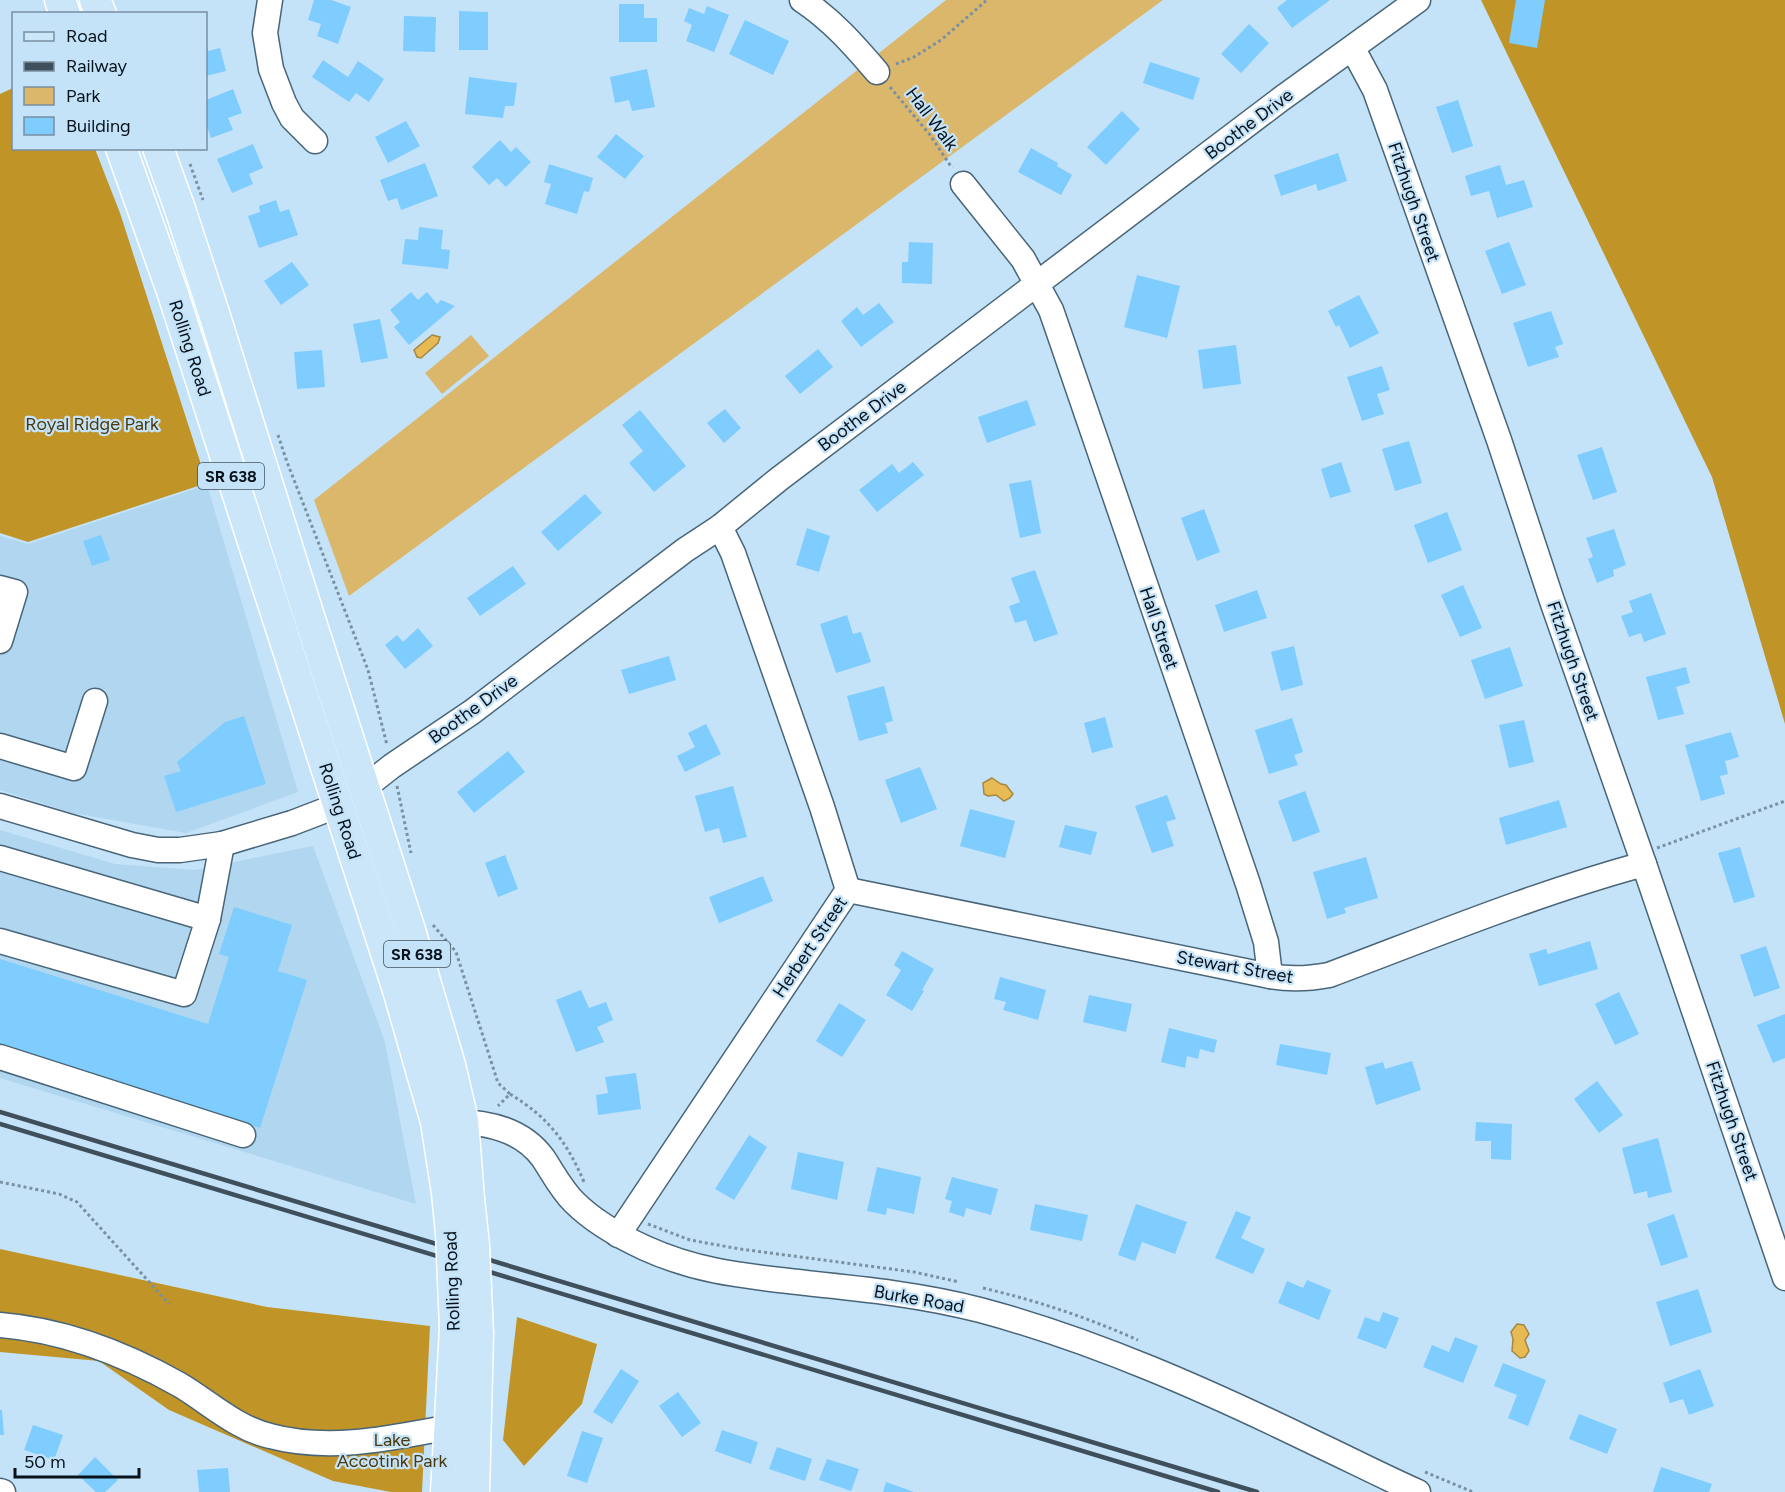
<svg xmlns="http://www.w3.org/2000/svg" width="1785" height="1492" viewBox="0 0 1785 1492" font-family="Figtree,sans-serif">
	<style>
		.built { fill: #b0d6f0 }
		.green { fill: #dbb76c }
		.forest { fill: #c19427 }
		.water { fill: #e8ba54; stroke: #a48843; stroke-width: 1.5 }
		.building { fill: #7fccfe }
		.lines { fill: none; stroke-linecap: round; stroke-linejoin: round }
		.minor-casing { stroke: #496578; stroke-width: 27 }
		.major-casing { stroke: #fff; stroke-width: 33 }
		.path { stroke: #7991a1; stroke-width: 3; stroke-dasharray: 3 3; stroke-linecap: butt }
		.minor { stroke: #fff; stroke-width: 24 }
		.major { stroke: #cae6f8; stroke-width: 30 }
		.rail { stroke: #3f505c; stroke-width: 4.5 }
		.major-bridge-casing { stroke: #fff; stroke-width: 33; stroke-linecap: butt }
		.major-bridge { stroke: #cae6f8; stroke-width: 30 }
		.labels { text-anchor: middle; stroke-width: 4.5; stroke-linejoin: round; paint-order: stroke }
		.shield { fill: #c4e3f9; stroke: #40515d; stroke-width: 1.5 }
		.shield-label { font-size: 16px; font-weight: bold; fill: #07121a }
		.street-label { font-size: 18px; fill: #07121a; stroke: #c4e3f9 }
		.park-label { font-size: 18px; fill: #4b390d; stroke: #c4e3f9 }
	</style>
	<rect width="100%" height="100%" fill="#c4e3f9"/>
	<g class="built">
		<polygon points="207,485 298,792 186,833 73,813 0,790 0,536 28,544"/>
		<polygon points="0,830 115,864 195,870 313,846 385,1042 416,1204 0,1078"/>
	</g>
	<g class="green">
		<polygon points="946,0 1163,0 349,596 314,500"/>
		<polygon points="471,335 489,356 442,394 425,373"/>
	</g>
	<g class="forest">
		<polygon points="1481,0 1785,0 1785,724 1712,477"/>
		<polygon points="13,88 14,148 95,149 120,213 207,483 28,542 0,533 0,94"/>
		<polygon points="0,1249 267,1307 430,1326 422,1492 391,1492 333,1481 169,1410 99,1361 0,1352"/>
		<polygon points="517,1317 597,1344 582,1404 524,1466 503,1440"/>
	</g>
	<g class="water">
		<polygon points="432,335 440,337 438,343 421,358 417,357 414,350"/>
		<polygon points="992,778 1001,784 1006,785 1013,794 1010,798 1004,801 996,795 988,796 984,794 983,783"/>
		<polygon points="1517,1324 1524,1325 1529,1334 1525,1340 1529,1351 1525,1357 1520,1358 1512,1351 1513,1339 1511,1332"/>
	</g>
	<g class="building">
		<polygon points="314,0 331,0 351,7 338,44 317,36 321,24 308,20"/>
		<polygon points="1287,0 1330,0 1292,28 1277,8"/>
		<polygon points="1516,0 1545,0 1537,48 1509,43"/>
		<polygon points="619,4 644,4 644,18 657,18 657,42 619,42"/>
		<polygon points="707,6 729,15 714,52 686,41 692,25 684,21 689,8 704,14"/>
		<polygon points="459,11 488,12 488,50 459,50"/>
		<polygon points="404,16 436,17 435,52 403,51"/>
		<polygon points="745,20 789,41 773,75 729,54"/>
		<polygon points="1249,24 1269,43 1241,73 1221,54"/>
		<polygon points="206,45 208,51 220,48 226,71 206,76"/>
		<polygon points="323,60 348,77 358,61 384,79 369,102 356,93 349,102 312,77"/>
		<polygon points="1150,62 1200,78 1193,100 1143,83"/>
		<polygon points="647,69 655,107 632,111 629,100 615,103 610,77"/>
		<polygon points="469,77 517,83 514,106 505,106 503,118 465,114"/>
		<polygon points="233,89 242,113 228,118 233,130 211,138 206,124 206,100"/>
		<polygon points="1458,100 1473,146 1452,153 1436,107"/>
		<polygon points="1122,111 1140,129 1106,165 1087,147"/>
		<polygon points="406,121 420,146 388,163 375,137"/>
		<polygon points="616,134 644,156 625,179 597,157"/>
		<polygon points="500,140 511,152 516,147 531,162 506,187 497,178 489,185 472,167"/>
		<polygon points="253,144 263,168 249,174 253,184 232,193 217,159"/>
		<polygon points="1031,148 1058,163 1057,166 1072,175 1061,195 1018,172"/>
		<polygon points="1338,153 1347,181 1318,191 1316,184 1281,196 1274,175"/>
		<polygon points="425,163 438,196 401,210 397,198 388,201 380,180"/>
		<polygon points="549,164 593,178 589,192 584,191 577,214 545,204 551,184 544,182"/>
		<polygon points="1500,165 1506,185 1524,180 1533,207 1497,218 1489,191 1471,196 1465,176"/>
		<polygon points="276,200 280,212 289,209 298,235 259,248 248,216 260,212 259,206"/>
		<polygon points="419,227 443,230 441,249 450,250 448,269 402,264 405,239 418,240"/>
		<polygon points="909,242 933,243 932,284 902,283 902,262 908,262"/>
		<polygon points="1509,242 1526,285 1502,294 1485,251"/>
		<polygon points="292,262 309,285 281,305 264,281"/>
		<polygon points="1137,275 1180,286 1167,338 1124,327"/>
		<polygon points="411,292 418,300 427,292 437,304 441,300 455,306 409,345 394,327 400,322 390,310"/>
		<polygon points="1359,295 1379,333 1350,348 1339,325 1336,327 1328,311"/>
		<polygon points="879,303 894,322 861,347 841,321 857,307 863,315"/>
		<polygon points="1551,311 1563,344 1555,347 1559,357 1528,367 1513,323"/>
		<polygon points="380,319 388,358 361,363 353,324"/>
		<polygon points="1236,345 1241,384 1203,389 1198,350"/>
		<polygon points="818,349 833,367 800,394 785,376"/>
		<polygon points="322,350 325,387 297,389 294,352"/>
		<polygon points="1382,366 1390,390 1377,394 1384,414 1362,421 1347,377"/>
		<polygon points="1027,400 1036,425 987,443 978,417"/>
		<polygon points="725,409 741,428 724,443 707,423"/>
		<polygon points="640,410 686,466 654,492 629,463 643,451 622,425"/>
		<polygon points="1409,441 1422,483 1395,491 1382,449"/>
		<polygon points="1602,447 1617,492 1593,500 1577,455"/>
		<polygon points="913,462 924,475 877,512 859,490 892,464 899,473"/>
		<polygon points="1341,462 1351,492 1330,498 1321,469"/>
		<polygon points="1031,480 1041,533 1020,538 1009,484"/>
		<polygon points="585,494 602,513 558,551 541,532"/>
		<polygon points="1204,509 1220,552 1197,561 1181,518"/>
		<polygon points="1447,512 1462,550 1428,563 1414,525"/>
		<polygon points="807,528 830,536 819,572 796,565"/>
		<polygon points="1614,529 1626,565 1613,570 1614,576 1597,583 1588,559 1593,557 1586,538"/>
		<polygon points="101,535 110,560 92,566 83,541"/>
		<polygon points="513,566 526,584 480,616 467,598"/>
		<polygon points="1035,570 1058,634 1034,642 1026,620 1015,623 1009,606 1020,602 1011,578"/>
		<polygon points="1463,585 1482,628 1460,637 1441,595"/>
		<polygon points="1257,590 1267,618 1224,632 1215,605"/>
		<polygon points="1651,593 1666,634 1644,642 1641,633 1629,637 1621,616 1633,612 1629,601"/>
		<polygon points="847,615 853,634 861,632 871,662 836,673 820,624"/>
		<polygon points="418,628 433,646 405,669 385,645 397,635 403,642"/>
		<polygon points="1294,646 1303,685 1281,691 1271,652"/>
		<polygon points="1510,647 1523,686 1485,699 1471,660"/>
		<polygon points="669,656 676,680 629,694 621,670"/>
		<polygon points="1686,667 1690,683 1676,687 1684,714 1658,720 1646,677"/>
		<polygon points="884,686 893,721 885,723 888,733 859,741 847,696"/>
		<polygon points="244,716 266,784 176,812 164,776 181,771 177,762 225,722"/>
		<polygon points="1105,717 1113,747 1092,753 1084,723"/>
		<polygon points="1292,718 1303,752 1294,755 1298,765 1269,774 1255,730"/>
		<polygon points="1524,720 1534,762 1509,768 1499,725"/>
		<polygon points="706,724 721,754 685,772 677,756 695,747 688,733"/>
		<polygon points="1731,732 1739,757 1725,761 1728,774 1720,776 1725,794 1701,801 1685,745"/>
		<polygon points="508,751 525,772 474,813 457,792"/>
		<polygon points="920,767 937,809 901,823 885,780"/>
		<polygon points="733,786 747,837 723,843 719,828 705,832 695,796"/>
		<polygon points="1305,791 1320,832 1293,842 1278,801"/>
		<polygon points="1167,795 1176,819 1166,822 1174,846 1152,853 1135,806"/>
		<polygon points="1559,800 1567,827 1506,845 1499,818"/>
		<polygon points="970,809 1015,821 1005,858 960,846"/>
		<polygon points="1065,825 1097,832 1091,855 1059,847"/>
		<polygon points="1740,847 1755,897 1734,903 1718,853"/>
		<polygon points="505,855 518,889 498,897 485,863"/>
		<polygon points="1366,857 1378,898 1344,908 1346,913 1327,919 1313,872"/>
		<polygon points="763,876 773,901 719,923 709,897"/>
		<polygon points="234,907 292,925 278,971 307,980 260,1128 0,1045 0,959 208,1024 229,957 219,954"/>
		<polygon points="1590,941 1598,969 1539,986 1529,954 1546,949 1548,954"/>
		<polygon points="1766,946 1780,988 1754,997 1740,955"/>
		<polygon points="902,951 934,969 922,990 924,991 912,1011 886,995 901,970 894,965"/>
		<polygon points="1000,977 1046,990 1038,1020 1003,1010 1006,1002 994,999"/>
		<polygon points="581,990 589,1008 606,1002 613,1020 597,1027 604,1042 576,1052 556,1000"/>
		<polygon points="1619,992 1639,1034 1615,1045 1595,1004"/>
		<polygon points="1089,995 1132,1004 1126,1032 1083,1022"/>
		<polygon points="839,1003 866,1020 842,1057 816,1041"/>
		<polygon points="1785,1014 1785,1058 1773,1063 1757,1025"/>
		<polygon points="1169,1028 1217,1040 1214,1053 1200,1049 1198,1059 1187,1056 1185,1068 1161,1062"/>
		<polygon points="1280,1044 1331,1053 1327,1075 1276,1065"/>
		<polygon points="1412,1061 1421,1090 1376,1105 1365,1067 1383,1062 1385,1069"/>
		<polygon points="636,1073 641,1109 598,1115 596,1095 608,1093 605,1077"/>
		<polygon points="1597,1081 1623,1115 1599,1133 1574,1099"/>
		<polygon points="1476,1122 1512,1124 1511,1160 1491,1159 1491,1141 1475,1141"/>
		<polygon points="749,1135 767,1147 734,1200 715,1189"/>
		<polygon points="1658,1138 1672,1192 1648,1198 1647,1191 1634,1194 1622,1148"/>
		<polygon points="798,1152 844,1162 837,1200 791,1189"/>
		<polygon points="877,1167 921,1177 914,1214 887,1208 886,1215 867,1211"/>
		<polygon points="952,1177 998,1189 991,1215 966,1208 964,1217 949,1212 952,1201 945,1199"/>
		<polygon points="1035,1204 1088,1215 1082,1241 1030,1230"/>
		<polygon points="1136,1204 1187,1222 1175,1254 1142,1242 1135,1261 1118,1255"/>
		<polygon points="1236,1211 1251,1217 1241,1238 1265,1249 1253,1274 1215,1258"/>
		<polygon points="1674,1214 1688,1257 1661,1266 1647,1224"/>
		<polygon points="1307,1280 1331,1290 1319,1320 1278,1303 1287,1281 1303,1288"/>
		<polygon points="1698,1289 1712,1332 1670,1346 1656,1302"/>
		<polygon points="1383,1312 1399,1318 1386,1349 1357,1338 1365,1317 1379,1322"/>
		<polygon points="1455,1337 1478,1346 1463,1383 1423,1367 1432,1345 1449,1352"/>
		<polygon points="1503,1363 1546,1380 1528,1426 1508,1418 1517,1395 1494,1386"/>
		<polygon points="621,1369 639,1381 612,1424 593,1412"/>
		<polygon points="1700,1369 1714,1406 1689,1415 1683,1399 1670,1403 1663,1383"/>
		<polygon points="678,1392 701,1423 682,1437 659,1406"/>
		<polygon points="0,1410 2,1410 4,1435 0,1435"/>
		<polygon points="1579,1414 1617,1429 1607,1454 1569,1439"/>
		<polygon points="33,1425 63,1435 54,1460 24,1450"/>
		<polygon points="722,1430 758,1442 751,1464 715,1451"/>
		<polygon points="582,1431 603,1438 587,1483 567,1476"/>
		<polygon points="777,1447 812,1459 805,1481 769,1469"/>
		<polygon points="95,1457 118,1480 105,1492 96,1492 78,1475"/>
		<polygon points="827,1459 859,1469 851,1491 819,1480"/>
		<polygon points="1661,1467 1712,1484 1709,1492 1653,1492"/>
		<polygon points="228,1468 230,1492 199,1492 197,1470"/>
		<polygon points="886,1482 914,1492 883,1492"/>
	</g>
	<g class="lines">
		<defs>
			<g id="minor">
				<polyline points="270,0 265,33 271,69 284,103 292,118 315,141"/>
				<path d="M802 0C832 20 853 44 877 72"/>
				<polyline points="1353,49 1375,90 1499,440 1551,598 1644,864 1785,1278"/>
				<polyline points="963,184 1023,259 1051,310 1058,330 1248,884 1266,942 1270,976"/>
				<polyline points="720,527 733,553 822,807 848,890"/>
				<polyline points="0,588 15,592 0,641"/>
				<polyline points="0,746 74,768 95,701"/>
				<polyline points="0,806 132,845 158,850 180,850 222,844 292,823 339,805 364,788 392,766 472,712 685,550 720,527 779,479 1281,99 1418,0"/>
				<polyline points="0,858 208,919"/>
				<path d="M848 890 1270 976C1291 980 1308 979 1329 975 1433 936 1537 893 1644 864"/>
				<polyline points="0,941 184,994 208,919 222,844"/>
				<polyline points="0,1057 243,1135"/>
				<path d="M448 1122C484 1121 521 1128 543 1158 553 1173 561 1189 574 1202 594 1222 619 1236 645 1248 700 1273 747 1276 806 1283 864 1289 923 1295 980 1310 1096 1341 1208 1391 1317 1444 1351 1460 1384 1477 1418 1492"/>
				<polyline points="618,1235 848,890"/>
				<path d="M0 1325C63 1330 125 1354 180 1385 210 1403 236 1428 270 1436 330 1452 391 1438 450 1427"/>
				<polyline points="0,1491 3,1492"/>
			</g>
			<g id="major">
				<polyline points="60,0 65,14"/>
				<polyline points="95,0 101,14"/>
				<polyline points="121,148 172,291 398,990 436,1122 447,1193"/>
				<polyline points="158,148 180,209 213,310 308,613 409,927 450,1065 463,1121 469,1199"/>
				<polyline points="446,1492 455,1328"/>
				<polyline points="474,1492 478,1334"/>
			</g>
		</defs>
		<use href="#minor" class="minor-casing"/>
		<use href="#major" class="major-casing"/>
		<g class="path">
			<polyline points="896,64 914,57 941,40 987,0"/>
			<polyline points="890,87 930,135 952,168"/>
			<polyline points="190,164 203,200"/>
			<polyline points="278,435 287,462 368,670 387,745"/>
			<polyline points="397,786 411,853"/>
			<polyline points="1657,848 1785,801"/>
			<polyline points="433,925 456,952 498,1083 510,1094 498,1106"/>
			<path d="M510 1094C548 1117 567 1142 584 1182"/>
			<polyline points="0,1182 59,1194 77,1202 169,1304"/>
			<polyline points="648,1224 690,1240 740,1249 914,1272 959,1282"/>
			<path d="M983 1288C1038 1301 1086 1317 1138 1340"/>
			<polyline points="1425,1472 1473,1492"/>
		</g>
		<use href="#minor" class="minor"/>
		<use href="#major" class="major"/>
		<g class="rail">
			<polyline points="0,1112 1257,1492"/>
			<polyline points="0,1124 1218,1492"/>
		</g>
		<defs>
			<g id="major-bridge">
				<polyline points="447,1193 451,1233 455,1328"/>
				<polyline points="469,1199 474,1245 478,1334"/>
			</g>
		</defs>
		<use href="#major-bridge" class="major-bridge-casing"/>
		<use href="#major-bridge" class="major-bridge"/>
	</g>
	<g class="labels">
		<g class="shield">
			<rect x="198" y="463" width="66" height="26" rx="4.5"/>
			<rect x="384" y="941" width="66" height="26" rx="4.5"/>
		</g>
		<g class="shield-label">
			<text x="231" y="482">SR 638</text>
			<text x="417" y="960">SR 638</text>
		</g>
		<g class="street-label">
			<text transform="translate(932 119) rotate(53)" y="6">Hall Walk</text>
			<text transform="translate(1249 124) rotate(-37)" y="6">Boothe Drive</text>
			<text transform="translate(1414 202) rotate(71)" y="6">Fitzhugh Street</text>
			<text transform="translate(190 348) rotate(72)" y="6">Rolling Road</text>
			<text transform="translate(862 416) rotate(-37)" y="6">Boothe Drive</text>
			<text transform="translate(1159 628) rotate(71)" y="6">Hall Street</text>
			<text transform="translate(1573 661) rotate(71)" y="6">Fitzhugh Street</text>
			<text transform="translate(473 709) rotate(-36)" y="6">Boothe Drive</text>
			<text transform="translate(340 811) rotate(72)" y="6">Rolling Road</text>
			<text transform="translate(810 947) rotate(-56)" y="6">Herbert Street</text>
			<text transform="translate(1235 967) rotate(10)" y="6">Stewart Street</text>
			<text transform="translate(1732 1121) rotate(71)" y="6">Fitzhugh Street</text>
			<text transform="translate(452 1281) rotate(-92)" y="6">Rolling Road</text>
			<text transform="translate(919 1299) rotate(10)" y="6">Burke Road</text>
		</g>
		<g class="park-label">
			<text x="92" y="430">Royal Ridge Park</text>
			<text x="392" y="1446">Lake<tspan x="392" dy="21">Accotink Park</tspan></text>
		</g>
	</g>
	<rect x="12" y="12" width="195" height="138" fill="#c4e3f9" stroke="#788fa0" stroke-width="1.5"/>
	<rect x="24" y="32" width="30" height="9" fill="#cae6f8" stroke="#788fa0" stroke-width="1.5"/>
	<text x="66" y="42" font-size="18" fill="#07121a">Road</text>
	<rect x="24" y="62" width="30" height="9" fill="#3f505c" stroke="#788fa0" stroke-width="1.5"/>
	<text x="66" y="72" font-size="18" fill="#07121a">Railway</text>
	<rect x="24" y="87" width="30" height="18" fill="#dbb76c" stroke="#788fa0" stroke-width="1.5"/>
	<text x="66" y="102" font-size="18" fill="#07121a">Park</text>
	<rect x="24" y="117" width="30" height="18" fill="#7fccfe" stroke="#788fa0" stroke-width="1.5"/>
	<text x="66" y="132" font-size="18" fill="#07121a">Building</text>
	<path d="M15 1468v9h124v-9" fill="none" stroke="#07121a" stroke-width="3"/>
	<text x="24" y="1468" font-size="18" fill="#07121a" stroke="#c4e3f9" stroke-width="4.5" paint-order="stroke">50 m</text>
</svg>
